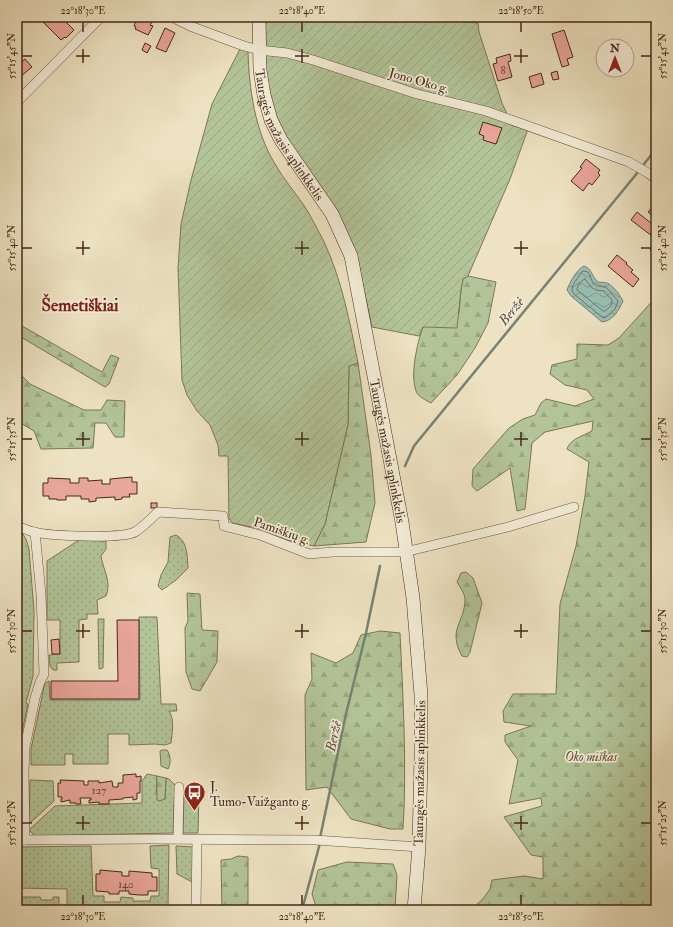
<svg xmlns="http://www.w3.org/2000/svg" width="673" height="927" viewBox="0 0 673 927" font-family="'IM FELL Double Pica',serif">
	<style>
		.grass { fill: url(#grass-dots); stroke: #7c7658 }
		.forest { fill: url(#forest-firs); stroke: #7c7658 }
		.garden { fill: url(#garden-furrows); stroke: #7c7658 }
		.water { fill: url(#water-waves); stroke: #788275 }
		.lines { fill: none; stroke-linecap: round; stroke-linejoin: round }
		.shore { stroke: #707466; stroke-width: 1 }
		.stream { stroke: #788275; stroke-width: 2.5 }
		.building { fill: #e9a69a; stroke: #462919 }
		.street-casing { stroke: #705743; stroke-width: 10 }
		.secondary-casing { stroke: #462919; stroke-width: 14 }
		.street { stroke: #f3ecd7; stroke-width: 9 }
		.secondary { stroke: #f3ecd7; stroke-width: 13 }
		.ticks { fill: none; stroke: #462919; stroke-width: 1.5 }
		.labels { text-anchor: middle; stroke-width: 3.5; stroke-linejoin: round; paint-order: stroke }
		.number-label { font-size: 11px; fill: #6f4839 }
		.street-label { font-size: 13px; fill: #462919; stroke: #f3ecd7 }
		.park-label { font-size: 13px; font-style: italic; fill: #615039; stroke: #f3ecd7 }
		.poi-label { font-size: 13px; fill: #462919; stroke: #f3ecd7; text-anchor: start }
		.water-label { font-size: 14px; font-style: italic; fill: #5b4e40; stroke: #f3ecd7 }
		.district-label { font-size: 17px; font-weight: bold; fill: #7a1f14; stroke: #f3ecd7 }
		.neatline { fill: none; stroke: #462919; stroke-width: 1.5 }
		.ticks-label { font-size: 10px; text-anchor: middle; fill: #462919 }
	</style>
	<defs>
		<pattern id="grass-dots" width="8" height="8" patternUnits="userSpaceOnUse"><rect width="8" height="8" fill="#b2c498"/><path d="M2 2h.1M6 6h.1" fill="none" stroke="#9aa882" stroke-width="1.8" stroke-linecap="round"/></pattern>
		<pattern id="forest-firs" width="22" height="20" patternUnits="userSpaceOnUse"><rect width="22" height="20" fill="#b2c498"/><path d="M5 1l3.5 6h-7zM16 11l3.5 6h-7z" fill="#9aa882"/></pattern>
		<pattern id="garden-furrows" width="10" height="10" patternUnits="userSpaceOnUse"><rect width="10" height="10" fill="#b2c498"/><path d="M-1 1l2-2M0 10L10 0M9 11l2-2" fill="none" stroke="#9aa882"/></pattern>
		<pattern id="water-waves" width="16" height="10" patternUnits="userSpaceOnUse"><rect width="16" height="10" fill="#99beb3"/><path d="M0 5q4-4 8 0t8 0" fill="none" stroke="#7f9a91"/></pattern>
	</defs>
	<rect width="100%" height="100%" fill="#ede2c1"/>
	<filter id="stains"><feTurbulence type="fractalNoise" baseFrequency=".005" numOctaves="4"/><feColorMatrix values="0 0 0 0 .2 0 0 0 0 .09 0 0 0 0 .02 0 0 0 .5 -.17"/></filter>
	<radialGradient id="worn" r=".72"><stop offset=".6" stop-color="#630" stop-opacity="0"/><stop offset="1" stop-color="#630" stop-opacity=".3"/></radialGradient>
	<g class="grass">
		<polygon points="17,529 20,530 26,539 29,549 34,611 33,676 26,703 28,704 19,746 22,748 19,771 17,770"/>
		<path d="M176 535C188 542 187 556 188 568L176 580 162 590 158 586 161 575 168 562 170 537Z"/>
		<path d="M79 540 106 541V549L101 556C103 570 112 582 106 596L97 600 98 614H87V619L79 620V662L57 663V670H53L50 666 49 655 60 654V620H47V561Z"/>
		<path d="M139 617H157L161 704H176L177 711H169C175 720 172 733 171 743L165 745 155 744 129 745V734H108V764H73V754H65V765H31V749L43 692 44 685 47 682 49 681 50 700H140Z"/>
		<polygon points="98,619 104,619 103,668 99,669"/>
		<polygon points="147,774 157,776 156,794 165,799 166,778 169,779 175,785 173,833 35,836 29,830 55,806 142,803 142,781"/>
		<polygon points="30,780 53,781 54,801 29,824"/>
		<polygon points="184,794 199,794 198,833 183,833"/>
		<polygon points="169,845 168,905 156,906 156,910 67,909 67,889 17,888 17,847 91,846 93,896 104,896 104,902 120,902 121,897 133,898 133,901 150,901 151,896 159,896 159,869 151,868 150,846"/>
		<polygon points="176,846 194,847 194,883 177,874"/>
		<polygon points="17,897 40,897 41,900 53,900 53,897 59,897 59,910 17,910"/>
	</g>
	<g class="forest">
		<path d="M468 276 496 282 488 323 475 348 457 375 431 403C426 400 418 397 416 391 410 375 417 343 423 327L459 313 461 290 463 279Z"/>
		<path d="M656 297V910H470L482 900 490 889 492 880 524 876 543 879V857L531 855 504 817 542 806 541 798 509 804 518 760 505 742V735L531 726 504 722 503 711 513 694H556L560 604 576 546 585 496 589 462 567 449C570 439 583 436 592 431L593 421 545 432 532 443 525 509 517 511 510 468 477 491 472 486 473 469 509 428 523 419 535 415 541 403 546 399 575 406 594 399 587 390 565 385 550 374 552 365 577 359V344L608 345 619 338Z"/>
		<polygon points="17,323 102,372 111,355 119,358 109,384 105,387 21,337 17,351"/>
		<polygon points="358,363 371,455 375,503 366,542 314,546 325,524 348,424 349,366"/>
		<polygon points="17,371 30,384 84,410 101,410 107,400 125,401 124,437 115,437 106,423 95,423 93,448 41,449 34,431 17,421"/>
		<path d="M466 572 473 578 482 603 470 652 467 657 462 656C447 629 465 623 465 599 465 594 460 587 457 582L461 573Z"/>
		<polygon points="187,593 200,594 202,630 218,631 217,662 200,691 192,689 186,672 185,628 188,621"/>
		<path d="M380 631 400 633C403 697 407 766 403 829H390L351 819 327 787 306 790 305 695 312 679 311 653 336 663 353 653 361 635Z"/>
		<path d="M162 750H167C171 755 171 764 168 769L161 766 160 751Z"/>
		<polygon points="157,776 166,778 165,799 159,801 157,800"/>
		<polygon points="238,856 248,857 248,910 222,910 221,860 231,859"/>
		<polygon points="347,862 393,864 397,875 395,910 317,910 312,894 318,870"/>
	</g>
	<g class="garden">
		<polygon points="264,17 407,17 478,23 479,32 502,103 511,123 528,129 510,179 468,276 463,279 461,290 457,328 423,327 419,336 372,327 359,266 335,208 289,143 277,118 270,98 265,61"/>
		<path d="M240 49 248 51C249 89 255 131 275 164 283 178 294 191 303 204 311 216 318 230 325 244 342 281 350 323 358 363L349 366 348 424 325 524 314 546 287 540 256 528 233 523 229 519 228 456H219L218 445 210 425 197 411 187 395 182 380 178 268 181 224 191 180 212 104Z"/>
	</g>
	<path class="water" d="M584 266C592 269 591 274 596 280 599 284 605 281 609 284 615 288 620 295 623 301 619 310 613 321 602 322L571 296 567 290C570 282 576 270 584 266Z"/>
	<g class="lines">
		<g class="shore">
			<polygon points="583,271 588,272 593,283 597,286 606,287 618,301 615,309 605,318 602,317 574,294 572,290 573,285"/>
			<path d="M585 279 591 287 596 290 604 291 612 300 611 306 605 311H603L577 290C577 286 581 280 585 279Z"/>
		</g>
		<g class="stream">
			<polyline points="444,17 467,19"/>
			<polyline points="644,164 656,149"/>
			<polyline points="405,466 414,446 638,172"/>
			<polyline points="320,838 346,714 366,633 380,566"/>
			<polyline points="302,910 320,843"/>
		</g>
	</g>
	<g class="building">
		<polygon points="45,17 61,17 74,30 66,38 65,37 61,40 42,21"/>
		<polygon points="143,17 152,22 150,25 153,26 148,35 135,29 136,27 134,26 137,18 141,20"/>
		<polygon points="165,28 175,33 166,52 156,48"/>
		<polygon points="564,30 573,57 567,59 569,65 562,67 552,34"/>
		<polygon points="145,43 151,46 147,53 142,50"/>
		<polygon points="510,54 511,61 508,62 512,77 498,81 493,64 497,63 496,58"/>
		<polygon points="25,59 32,67 20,77 17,73 17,66"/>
		<polygon points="557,71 559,79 553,80 551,73"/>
		<polygon points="541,73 544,84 532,88 529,77"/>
		<polygon points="483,122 502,128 496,144 483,140 484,136 479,134"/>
		<polygon points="586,159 600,170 598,173 600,175 592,185 589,183 583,191 571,181 582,168 580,167"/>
		<polygon points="656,203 656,213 653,216 648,212"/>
		<polygon points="637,212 656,227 656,239 631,220"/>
		<polygon points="656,242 656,255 650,250"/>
		<polygon points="617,255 627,263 626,264 633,270 631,272 639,279 633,287 608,266"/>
		<polygon points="132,477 132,482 137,482 137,494 129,494 130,497 122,497 122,499 115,500 115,497 96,498 96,501 89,502 89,499 81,499 81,496 66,496 66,500 57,500 57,499 49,499 49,496 43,496 43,483 48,483 48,478 70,479 70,483 79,483 79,478 88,478 88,481 102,480 102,484 110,484 110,479"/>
		<rect x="151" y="503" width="6" height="5"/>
		<polygon points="117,620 139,620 139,699 51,699 51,681 118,681"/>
		<polygon points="59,639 60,654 52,654 51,640"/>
		<polygon points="136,774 136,777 141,776 141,781 140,781 140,793 137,793 137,799 133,800 133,797 123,798 123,799 109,800 109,804 99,804 99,802 89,803 89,800 91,800 91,798 80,798 81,804 76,804 76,803 70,803 70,800 61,802 61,799 62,799 62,797 58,797 58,783 61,783 60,780 84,781 84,785 88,785 88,781 99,781 99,783 112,781 113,787 118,787 118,783 123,783 123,775"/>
		<polygon points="100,870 122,872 122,876 129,876 129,871 152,873 152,877 157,877 157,891 148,891 148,895 139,895 129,894 129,891 119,891 119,894 109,894 109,892 96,891 96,874 100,874"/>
		<rect x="158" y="908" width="22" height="2"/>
	</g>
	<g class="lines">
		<defs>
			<g id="street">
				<polyline points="172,17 190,26 244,46 259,50 287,53 313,60 417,94 486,111 629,162 648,173 656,179"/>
				<polyline points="17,102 101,17"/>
				<path d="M17 526C23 528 29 531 34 532 50 536 122 539 135 532 143 527 151 519 158 512L223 516 224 526 260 535 309 554 333 552H405L508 527 574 507"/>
				<polyline points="178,839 179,787"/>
				<polyline points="17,840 150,839 315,840 419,847"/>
				<polyline points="25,840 24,773 25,747 35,698 40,682 44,674 41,594 35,532"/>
				<polyline points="196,910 197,839"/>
			</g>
			<g id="secondary">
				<path id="s1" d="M259 17 260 70 264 95 271 120 281 140 332 214 351 256 402 522 413 598 421 695V756L419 847 414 910"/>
			</g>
		</defs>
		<use href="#street" class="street-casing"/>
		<use href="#secondary" class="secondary-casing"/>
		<use href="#street" class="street"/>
		<use href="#secondary" class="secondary"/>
	</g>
	<path class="ticks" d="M83 22V32M302 22V32M521 22V32M83 49V63M302 49V63M521 49V63M22 56H32M76 56H90M295 56H309M514 56H528M641 56H651M83 241V255M302 241V255M521 241V255M22 248H32M76 248H90M295 248H309M514 248H528M641 248H651M83 432V446M302 432V446M521 432V446M22 439H32M76 439H90M295 439H309M514 439H528M641 439H651M83 624V638M302 624V638M521 624V638M22 631H32M76 631H90M295 631H309M514 631H528M641 631H651M83 816V830M302 816V830M521 816V830M22 823H32M76 823H90M295 823H309M514 823H528M641 823H651M83 895V905M302 895V905M521 895V905"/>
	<defs>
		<symbol id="bus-pin" viewBox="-11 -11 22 30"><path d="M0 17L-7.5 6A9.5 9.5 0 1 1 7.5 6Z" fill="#8f2418" stroke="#f3ecd7"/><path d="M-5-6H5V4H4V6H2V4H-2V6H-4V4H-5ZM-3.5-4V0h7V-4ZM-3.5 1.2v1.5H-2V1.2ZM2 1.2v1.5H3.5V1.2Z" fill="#fff"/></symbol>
	</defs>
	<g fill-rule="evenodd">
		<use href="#bus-pin" x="182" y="780" width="25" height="34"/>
	</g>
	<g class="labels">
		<g class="number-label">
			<text x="503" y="74">8</text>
			<text x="99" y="794">127</text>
			<text x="126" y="888">140</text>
		</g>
		<g class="street-label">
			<text transform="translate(419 80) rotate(16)" y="5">Jono Oko g.</text>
			<text dy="5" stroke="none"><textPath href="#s1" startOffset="125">Tauragės mažasis aplinkkelis</textPath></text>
			<text dy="5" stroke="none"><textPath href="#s1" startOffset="461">Tauragės mažasis aplinkkelis</textPath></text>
			<text transform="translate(282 530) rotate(19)" y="5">Pamiškių g.</text>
			<text transform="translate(419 773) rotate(-89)" y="5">Tauragės mažasis aplinkkelis</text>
		</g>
		<g class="park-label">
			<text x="591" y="761">Oko miškas</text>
		</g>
		<g class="poi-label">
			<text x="210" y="791">J.<tspan x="210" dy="15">Tumo-Vaižganto g.</tspan></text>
		</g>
		<g class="water-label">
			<text transform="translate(511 311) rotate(-51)" y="5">Beržė</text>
			<text transform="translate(333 736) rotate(-78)" y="5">Beržė</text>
		</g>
		<g class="district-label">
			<text x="80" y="311">Šemetiškiai</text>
		</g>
	</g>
	<rect width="673" height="927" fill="none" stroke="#ede2c1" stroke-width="44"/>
	<g transform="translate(615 58)"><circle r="19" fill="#f3ecd7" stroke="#ae9e8b"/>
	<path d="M0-3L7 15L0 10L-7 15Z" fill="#8f2418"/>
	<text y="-6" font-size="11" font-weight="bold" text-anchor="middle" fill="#462919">N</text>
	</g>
	<rect x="22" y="22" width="629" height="883" class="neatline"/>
	<g class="ticks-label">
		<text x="83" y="14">22°18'30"E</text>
		<text x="302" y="14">22°18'40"E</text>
		<text x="521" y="14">22°18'50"E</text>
		<text transform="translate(11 56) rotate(-90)" y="4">55°15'45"N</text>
		<text transform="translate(662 56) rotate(-90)" y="4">55°15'45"N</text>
		<text transform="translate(11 248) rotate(-90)" y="4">55°15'40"N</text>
		<text transform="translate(662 248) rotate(-90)" y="4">55°15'40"N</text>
		<text transform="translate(11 439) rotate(-90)" y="4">55°15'35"N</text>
		<text transform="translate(662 439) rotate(-90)" y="4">55°15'35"N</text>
		<text transform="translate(11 631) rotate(-90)" y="4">55°15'30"N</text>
		<text transform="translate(662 631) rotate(-90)" y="4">55°15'30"N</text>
		<text transform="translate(11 823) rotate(-90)" y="4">55°15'25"N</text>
		<text transform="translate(662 823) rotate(-90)" y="4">55°15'25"N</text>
		<text x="83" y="920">22°18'30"E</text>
		<text x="302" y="920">22°18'40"E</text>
		<text x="521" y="920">22°18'50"E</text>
	</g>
	<rect width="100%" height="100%" filter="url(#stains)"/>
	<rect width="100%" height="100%" fill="url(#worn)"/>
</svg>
